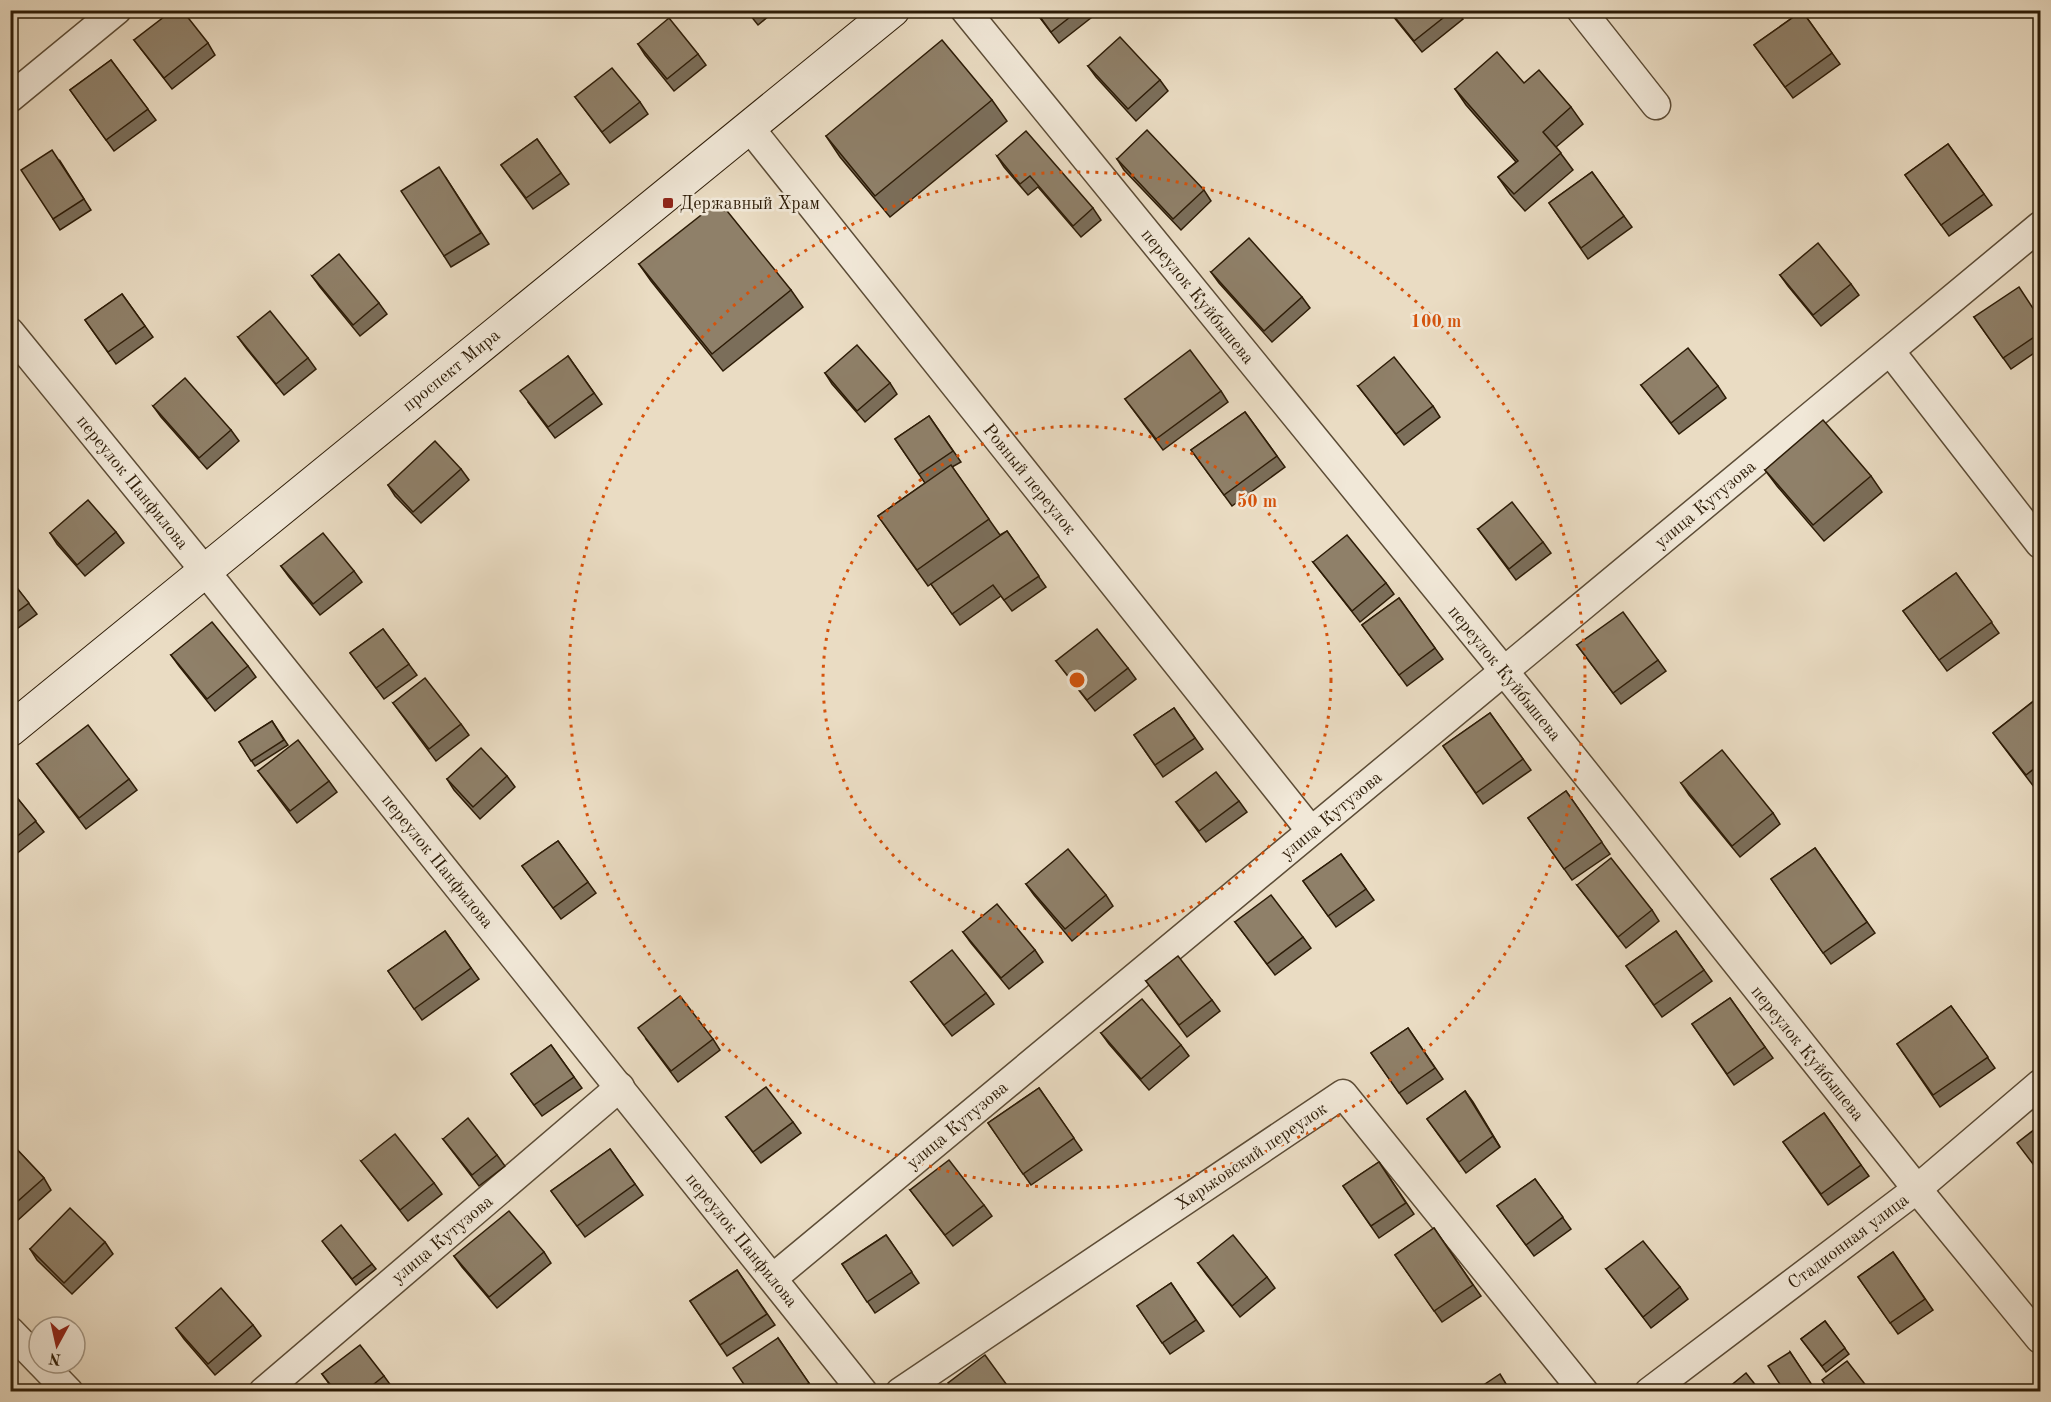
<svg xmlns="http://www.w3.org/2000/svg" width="2051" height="1402" viewBox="0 0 2051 1402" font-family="'Old Standard TT',serif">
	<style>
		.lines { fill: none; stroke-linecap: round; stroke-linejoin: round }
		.street-casing { stroke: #5c4c36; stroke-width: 31 }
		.secondary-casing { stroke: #2d1c07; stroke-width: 35 }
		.street { stroke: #f1e8d8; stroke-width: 28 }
		.secondary { stroke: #f1e8d8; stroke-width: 33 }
		.wall { fill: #7b6e5a; stroke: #2d1c07; stroke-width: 1.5 }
		.shaded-wall { fill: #645a4a; stroke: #2d1c07; stroke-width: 1.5 }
		.building { fill: #8f8069; stroke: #2d1c07; stroke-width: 1.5 }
		.ring { fill: none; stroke: #d5530c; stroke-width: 3; stroke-dasharray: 3 6 }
		.poi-dot { fill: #8f2418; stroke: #f1e8d8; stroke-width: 2 }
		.labels { text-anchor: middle; stroke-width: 5; stroke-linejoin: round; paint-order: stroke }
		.poi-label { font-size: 18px; fill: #2d1c07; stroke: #f1e8d8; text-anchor: start }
		.street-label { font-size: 18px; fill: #2d1c07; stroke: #f1e8d8 }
		.centre { fill: #d5530c; stroke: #f1e8d8; stroke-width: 3 }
		.ring-label { font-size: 18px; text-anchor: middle; font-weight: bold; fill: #d5530c; stroke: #f1e8d8; stroke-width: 5; stroke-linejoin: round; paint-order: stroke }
	</style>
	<rect width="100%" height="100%" fill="#eadcc3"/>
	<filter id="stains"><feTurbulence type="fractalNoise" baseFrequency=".00333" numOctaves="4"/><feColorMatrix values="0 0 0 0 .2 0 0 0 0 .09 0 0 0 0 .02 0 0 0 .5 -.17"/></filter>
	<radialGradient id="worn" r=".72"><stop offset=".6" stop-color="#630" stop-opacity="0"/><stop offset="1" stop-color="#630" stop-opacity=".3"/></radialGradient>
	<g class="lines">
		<defs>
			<g id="street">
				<polyline points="965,10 1504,671 1917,1189 2040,1339"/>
				<polyline points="1581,10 1656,105"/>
				<polyline points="10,98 117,10"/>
				<polyline points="749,127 1311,831"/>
				<polyline points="10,332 205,571 863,1392"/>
				<polyline points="1890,351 2040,544"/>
				<polyline points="773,1278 2040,226"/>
				<polyline points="10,1331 39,1361"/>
				<polyline points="41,1363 69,1392"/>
				<polyline points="263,1392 620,1087"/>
				<polyline points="900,1392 1343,1094 1584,1392"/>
				<polyline points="1649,1392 1917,1189 2040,1084"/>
			</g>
			<polyline id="secondary" points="10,730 893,10"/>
		</defs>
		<use href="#street" class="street-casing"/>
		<use href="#secondary" class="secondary-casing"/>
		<use href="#street" class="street"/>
		<use href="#secondary" class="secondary"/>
	</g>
	<g class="wall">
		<polygon points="746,10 776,10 758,25"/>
		<polygon points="1034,10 1101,10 1059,43"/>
		<polygon points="1388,10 1457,10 1463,19 1422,52"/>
		<polygon points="1802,11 1840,64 1793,98 1754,45"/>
		<polygon points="134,40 208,43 215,55 172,89"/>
		<polygon points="638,44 698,54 706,65 674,91 645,55"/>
		<polygon points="111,60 156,120 114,151 70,90"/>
		<polygon points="1088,66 1160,80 1168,91 1136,121 1096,77"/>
		<polygon points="1524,83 1571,107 1583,124 1556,147 1573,170 1525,211 1510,194 1498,177 1516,162 1466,105 1455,89"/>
		<polygon points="575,97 640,102 648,114 610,143"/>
		<polygon points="992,100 1007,121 890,217 840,157 826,136"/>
		<polygon points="537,139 569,184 533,209 501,165"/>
		<polygon points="1948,144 1992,205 1949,236 1905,175"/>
		<polygon points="997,156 1093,208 1101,220 1081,237 1038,187 1028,195 1004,167"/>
		<polygon points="1117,159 1204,190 1211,201 1181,230 1124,170"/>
		<polygon points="60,161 91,210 60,230 53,219"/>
		<polygon points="1592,172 1632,227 1588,259 1549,203"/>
		<polygon points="446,178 489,244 451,267 444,256"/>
		<polygon points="639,264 791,290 803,307 723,371 651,281"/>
		<polygon points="1211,272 1302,297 1310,308 1272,342 1219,283"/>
		<polygon points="1780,275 1851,284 1859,295 1821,326 1788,286"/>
		<polygon points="312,276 379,303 387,314 360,336 320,287"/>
		<polygon points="122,294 153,337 116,364 85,320"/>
		<polygon points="1974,317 2040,318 2040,349 2011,369"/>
		<polygon points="238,337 308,358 316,369 284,395 246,348"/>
		<polygon points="568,356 602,404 555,438 528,402"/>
		<polygon points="825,373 890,383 897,394 865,422 832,384"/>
		<polygon points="1641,385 1718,386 1726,398 1679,434"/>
		<polygon points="1358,386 1433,406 1440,417 1404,445"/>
		<polygon points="1221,391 1228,402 1163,450 1125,399"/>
		<polygon points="153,406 231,430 239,441 207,469 161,417"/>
		<polygon points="1245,412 1285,467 1232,506 1191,450"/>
		<polygon points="929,416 961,462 952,467 1000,535 1007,531 1046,587 1012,611 1001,596 960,625 931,584 928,586 878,516 925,483 895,439"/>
		<polygon points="461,469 469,480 421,523 395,496 388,485"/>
		<polygon points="1765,470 1871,476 1882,492 1824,541 1777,486"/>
		<polygon points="1478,529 1543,542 1551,553 1516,580"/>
		<polygon points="116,532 124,543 85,576 57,544 50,533"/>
		<polygon points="1313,562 1386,583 1394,594 1360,622"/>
		<polygon points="281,566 354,571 362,582 320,615 289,577"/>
		<polygon points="1956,573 1999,633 1947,671 1903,611"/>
		<polygon points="10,579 37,614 10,634"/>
		<polygon points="1399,598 1443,659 1407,686 1362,625"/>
		<polygon points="383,629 417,675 384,699 350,653"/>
		<polygon points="1577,645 1658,660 1666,671 1621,704"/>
		<polygon points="171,655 248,666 256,677 215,711 179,666"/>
		<polygon points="1056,661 1128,668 1136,679 1095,711"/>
		<polygon points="2040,696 2040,782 2034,787 1993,733"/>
		<polygon points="393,703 461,724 469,735 436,761"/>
		<polygon points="1174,708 1203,749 1163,777 1134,735"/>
		<polygon points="1490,713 1531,770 1483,804 1443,746"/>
		<polygon points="272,721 288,745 255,766 239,742"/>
		<polygon points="37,764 129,779 137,790 86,829"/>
		<polygon points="258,771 329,781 337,792 297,823"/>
		<polygon points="507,776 515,787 480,819 454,790 447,779"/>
		<polygon points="1681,783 1773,813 1780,824 1740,857 1689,795"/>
		<polygon points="10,789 44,832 10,859"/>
		<polygon points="1566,791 1610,854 1572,880 1528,818"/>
		<polygon points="1239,801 1247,812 1206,842 1176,802"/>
		<polygon points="558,841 596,893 561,919 522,866"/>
		<polygon points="1815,848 1875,933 1831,964 1771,879"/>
		<polygon points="1341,854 1374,900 1336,927 1303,881"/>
		<polygon points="1026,884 1106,895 1113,906 1072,941 1034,895"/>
		<polygon points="1577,885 1652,910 1659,921 1626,948"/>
		<polygon points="1235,922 1303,937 1311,948 1275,975"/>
		<polygon points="445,931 479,979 422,1020 388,971"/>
		<polygon points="1676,931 1712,981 1662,1017 1626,966"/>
		<polygon points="963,932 1035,950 1043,962 1009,989 971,943"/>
		<polygon points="1146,981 1212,1000 1220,1011 1187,1037"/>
		<polygon points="911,982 986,993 994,1004 952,1036"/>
		<polygon points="1730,998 1773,1058 1734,1085 1692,1024"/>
		<polygon points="1951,1006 1995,1068 1940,1107 1897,1044"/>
		<polygon points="1408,1028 1443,1079 1407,1104 1371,1053"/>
		<polygon points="1101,1033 1181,1045 1189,1056 1149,1090 1109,1044"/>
		<polygon points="646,1039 713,1039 720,1050 678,1082"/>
		<polygon points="551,1045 582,1088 542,1116 511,1074"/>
		<polygon points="1039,1088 1082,1150 1031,1185 988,1123"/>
		<polygon points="1465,1091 1500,1147 1466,1173 1427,1119"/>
		<polygon points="1824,1113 1869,1176 1828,1205 1783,1142"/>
		<polygon points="726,1117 793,1122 801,1133 761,1163"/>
		<polygon points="443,1139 497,1155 505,1166 479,1186"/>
		<polygon points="10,1142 44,1178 51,1190 17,1221 10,1214"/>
		<polygon points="610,1149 643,1195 585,1237 551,1191"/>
		<polygon points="361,1161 434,1183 442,1194 408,1221"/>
		<polygon points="1379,1162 1414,1214 1379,1238 1343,1186"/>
		<polygon points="1535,1179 1571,1229 1534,1256 1497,1206"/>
		<polygon points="910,1190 984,1205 992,1216 953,1246"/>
		<polygon points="1434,1228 1481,1296 1442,1322 1395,1255"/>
		<polygon points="886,1235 919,1283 875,1313 842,1264"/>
		<polygon points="105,1242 113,1254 72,1294 37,1260 30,1249"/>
		<polygon points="326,1246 372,1264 376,1269 356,1285"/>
		<polygon points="544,1252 551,1263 497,1308 462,1267 454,1256"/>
		<polygon points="1893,1252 1933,1310 1898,1334 1858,1277"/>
		<polygon points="1198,1263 1267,1277 1275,1288 1240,1317 1206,1274"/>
		<polygon points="1606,1269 1680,1287 1688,1299 1651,1328"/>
		<polygon points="737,1270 775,1325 727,1356 690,1301"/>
		<polygon points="1171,1283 1204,1331 1170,1354 1137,1306"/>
		<polygon points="1825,1321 1849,1354 1826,1372 1801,1339"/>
		<polygon points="253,1325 261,1336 215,1375 184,1339 176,1328"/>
		<polygon points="778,1338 815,1392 749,1392"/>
		<polygon points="1790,1352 1816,1392 1785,1392"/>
		<polygon points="322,1374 384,1376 392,1387 386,1392 335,1392"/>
	</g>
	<polygon class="shaded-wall" points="1465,1091 1473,1102 1500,1147 1493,1136"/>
	<g class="building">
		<polygon points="173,10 182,10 208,43 164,78 134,40"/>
		<polygon points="1035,10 1079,10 1051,32"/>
		<polygon points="1389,10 1453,10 1414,41"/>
		<polygon points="1802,11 1832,53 1785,87 1754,45"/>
		<polygon points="669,18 698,54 667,79 638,44"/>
		<polygon points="1120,37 1160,80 1128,109 1088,66"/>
		<polygon points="942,40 992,100 875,196 826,136"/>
		<polygon points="1497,52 1524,83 1539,70 1571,107 1543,132 1561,153 1514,194 1498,177 1518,161 1455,89"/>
		<polygon points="111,60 148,109 106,140 70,90"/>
		<polygon points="612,68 640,102 602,132 575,97"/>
		<polygon points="1147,130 1204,190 1173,219 1117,159"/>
		<polygon points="1026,131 1093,208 1073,226 1030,176 1020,184 997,156"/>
		<polygon points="537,139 561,173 526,198 501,165"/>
		<polygon points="1948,144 1984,194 1941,225 1905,175"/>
		<polygon points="52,150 84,199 53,219 21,170"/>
		<polygon points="439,167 481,233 444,256 401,191"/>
		<polygon points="1592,172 1624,216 1581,248 1549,203"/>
		<polygon points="719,201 791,290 712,354 639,264"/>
		<polygon points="1249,238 1302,297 1264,331 1211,272"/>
		<polygon points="1818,243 1851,284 1813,315 1780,275"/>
		<polygon points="339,254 379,303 353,325 312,276"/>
		<polygon points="2019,287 2040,319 2040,333 2003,358 1974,317"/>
		<polygon points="122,294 145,326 108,352 85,320"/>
		<polygon points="270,311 308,358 276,384 238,337"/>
		<polygon points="857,345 890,383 857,411 825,373"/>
		<polygon points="1688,348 1718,386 1671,423 1641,385"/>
		<polygon points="1190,350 1221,391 1156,439 1125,399"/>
		<polygon points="568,356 594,393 548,427 520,391"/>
		<polygon points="1394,357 1433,406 1396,434 1358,386"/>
		<polygon points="185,378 231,430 199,458 153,406"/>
		<polygon points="1245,412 1277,456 1224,495 1191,450"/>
		<polygon points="929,416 953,451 919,474 895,439"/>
		<polygon points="1823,420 1871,476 1813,525 1765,470"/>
		<polygon points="435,441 461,469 413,512 388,485"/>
		<polygon points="951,465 989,519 917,570 878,516"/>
		<polygon points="88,500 116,532 77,565 50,533"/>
		<polygon points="1512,502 1543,542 1509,569 1478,529"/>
		<polygon points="1007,531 1039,576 1004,600 993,585 952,614 931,584"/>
		<polygon points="323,533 354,571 313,604 281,566"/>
		<polygon points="1347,535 1386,583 1352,611 1313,562"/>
		<polygon points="1956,573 1992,622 1939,660 1903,611"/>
		<polygon points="10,579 29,603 10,617"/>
		<polygon points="1399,598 1435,648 1399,675 1362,625"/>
		<polygon points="1623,612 1658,660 1613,693 1577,645"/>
		<polygon points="212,622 248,666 207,699 171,655"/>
		<polygon points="383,629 409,664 376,688 350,653"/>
		<polygon points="1097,629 1128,668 1087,700 1056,661"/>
		<polygon points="425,678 461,724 429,749 393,703"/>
		<polygon points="2040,696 2040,764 2026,775 1993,733"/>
		<polygon points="1174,708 1195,738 1155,765 1134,735"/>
		<polygon points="1490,713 1523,759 1476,793 1443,746"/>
		<polygon points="272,721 284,740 251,761 239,742"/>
		<polygon points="88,725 129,779 79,818 37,764"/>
		<polygon points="298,740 329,781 290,811 258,771"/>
		<polygon points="481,748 507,776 473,807 447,779"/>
		<polygon points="1722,750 1773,813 1732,846 1681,783"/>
		<polygon points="1216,772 1239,801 1199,831 1176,802"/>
		<polygon points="10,789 36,821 10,842"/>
		<polygon points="1566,791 1602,842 1564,869 1528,818"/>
		<polygon points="558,841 588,882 553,908 522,866"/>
		<polygon points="1815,848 1867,922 1823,953 1771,879"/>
		<polygon points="1068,849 1106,895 1065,929 1026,884"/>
		<polygon points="1341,854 1366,889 1328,916 1303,881"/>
		<polygon points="1611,858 1652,910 1618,937 1577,885"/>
		<polygon points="1271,895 1303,937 1267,964 1235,922"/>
		<polygon points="997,904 1035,950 1001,978 963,932"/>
		<polygon points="445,931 471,968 414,1009 388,971"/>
		<polygon points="1676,931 1704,970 1654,1005 1626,966"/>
		<polygon points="952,950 986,993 944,1025 911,982"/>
		<polygon points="1178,956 1212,1000 1179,1025 1146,981"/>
		<polygon points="680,996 713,1039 671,1071 638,1028"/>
		<polygon points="1730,998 1765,1047 1727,1074 1692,1024"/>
		<polygon points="1142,999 1181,1045 1141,1079 1101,1033"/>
		<polygon points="1951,1006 1988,1057 1933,1095 1897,1044"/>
		<polygon points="1408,1028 1435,1068 1399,1093 1371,1053"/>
		<polygon points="551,1045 574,1077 534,1105 511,1074"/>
		<polygon points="766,1087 793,1122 753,1152 726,1117"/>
		<polygon points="1039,1088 1074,1138 1023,1174 988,1123"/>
		<polygon points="1465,1091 1493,1136 1459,1162 1427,1119"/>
		<polygon points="1824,1113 1861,1165 1821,1194 1783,1142"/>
		<polygon points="468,1118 497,1155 472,1175 443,1139"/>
		<polygon points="2040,1125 2040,1173 2017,1143"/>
		<polygon points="395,1134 434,1183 400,1210 361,1161"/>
		<polygon points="10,1142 44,1178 10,1208"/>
		<polygon points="610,1149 635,1184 577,1226 551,1191"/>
		<polygon points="949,1160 984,1205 945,1235 910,1190"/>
		<polygon points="1379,1162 1406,1203 1371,1226 1343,1186"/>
		<polygon points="1535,1179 1563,1217 1526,1245 1497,1206"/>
		<polygon points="70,1208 105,1242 64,1283 30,1249"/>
		<polygon points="509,1211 544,1252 489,1297 454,1256"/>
		<polygon points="341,1225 372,1264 352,1279 322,1241"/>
		<polygon points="1434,1228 1473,1285 1434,1311 1395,1255"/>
		<polygon points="886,1235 912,1272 867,1302 842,1264"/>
		<polygon points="1233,1235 1267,1277 1232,1306 1198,1263"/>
		<polygon points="1643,1241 1680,1287 1643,1317 1606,1269"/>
		<polygon points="1893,1252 1925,1299 1890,1323 1858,1277"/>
		<polygon points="737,1270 767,1314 720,1345 690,1301"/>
		<polygon points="1171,1283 1196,1320 1162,1343 1137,1306"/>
		<polygon points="221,1288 253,1325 208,1364 176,1328"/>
		<polygon points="1825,1321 1845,1348 1822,1366 1801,1339"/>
		<polygon points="778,1338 809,1383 796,1392 749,1392 733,1368"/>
		<polygon points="360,1345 384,1376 364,1392 336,1392 322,1374"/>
		<polygon points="1790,1352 1814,1388 1808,1392 1785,1392 1768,1366"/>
		<polygon points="985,1355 1012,1392 955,1392 948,1383"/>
		<polygon points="1847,1361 1871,1392 1830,1392 1822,1380"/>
		<polygon points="1746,1373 1761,1392 1723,1392"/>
		<polygon points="1500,1374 1511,1392 1473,1392"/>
	</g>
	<g class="ring">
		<circle cx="1077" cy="680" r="254"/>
		<circle cx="1077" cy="680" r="508"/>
	</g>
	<rect class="poi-dot" x="662" y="197" width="12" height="12" rx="3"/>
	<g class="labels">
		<g class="poi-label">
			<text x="680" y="209">Державный Храм</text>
		</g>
		<g class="street-label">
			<text transform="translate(1198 296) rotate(51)" y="6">переулок Куйбышева</text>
			<text transform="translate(451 370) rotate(-39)" y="6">проспект Мира</text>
			<text transform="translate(1030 479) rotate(51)" y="6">Ровный переулок</text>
			<text transform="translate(133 482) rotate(51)" y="6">переулок Панфилова</text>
			<text transform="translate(1705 504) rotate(-40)" y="6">улица Кутузова</text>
			<text transform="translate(1505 673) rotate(51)" y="6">переулок Куйбышева</text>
			<text transform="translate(1331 815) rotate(-40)" y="6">улица Кутузова</text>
			<text transform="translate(438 861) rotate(51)" y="6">переулок Панфилова</text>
			<text transform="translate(1808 1053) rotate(51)" y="6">переулок Куйбышева</text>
			<text transform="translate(957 1125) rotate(-40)" y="6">улица Кутузова</text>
			<text transform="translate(1251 1156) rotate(-34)" y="6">Харьковский переулок</text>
			<text transform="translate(442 1239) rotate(-40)" y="6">улица Кутузова</text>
			<text transform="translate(742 1240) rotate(51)" y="6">переулок Панфилова</text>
			<text transform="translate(1848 1241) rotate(-37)" y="6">Стадионная улица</text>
		</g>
	</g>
	<circle cx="1077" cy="680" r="9" class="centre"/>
	<g class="ring-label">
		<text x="1436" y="327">100 m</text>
		<text x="1257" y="507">50 m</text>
	</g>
	<rect width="2051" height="1402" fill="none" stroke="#eadcc3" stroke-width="36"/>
	<rect x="12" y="12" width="2027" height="1378" fill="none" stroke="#2d1c07" stroke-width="3"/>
	<rect x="18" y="18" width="2015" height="1366" fill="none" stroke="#2d1c07" stroke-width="1.5"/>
	<g transform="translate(57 1345) rotate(188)"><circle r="28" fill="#f1e8d8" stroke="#a39684" stroke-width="1.5"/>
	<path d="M0-4.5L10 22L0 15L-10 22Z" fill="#8f2418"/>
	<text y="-9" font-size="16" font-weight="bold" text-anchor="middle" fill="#2d1c07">N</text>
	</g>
	<rect width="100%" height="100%" filter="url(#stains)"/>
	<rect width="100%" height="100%" fill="url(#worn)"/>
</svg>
